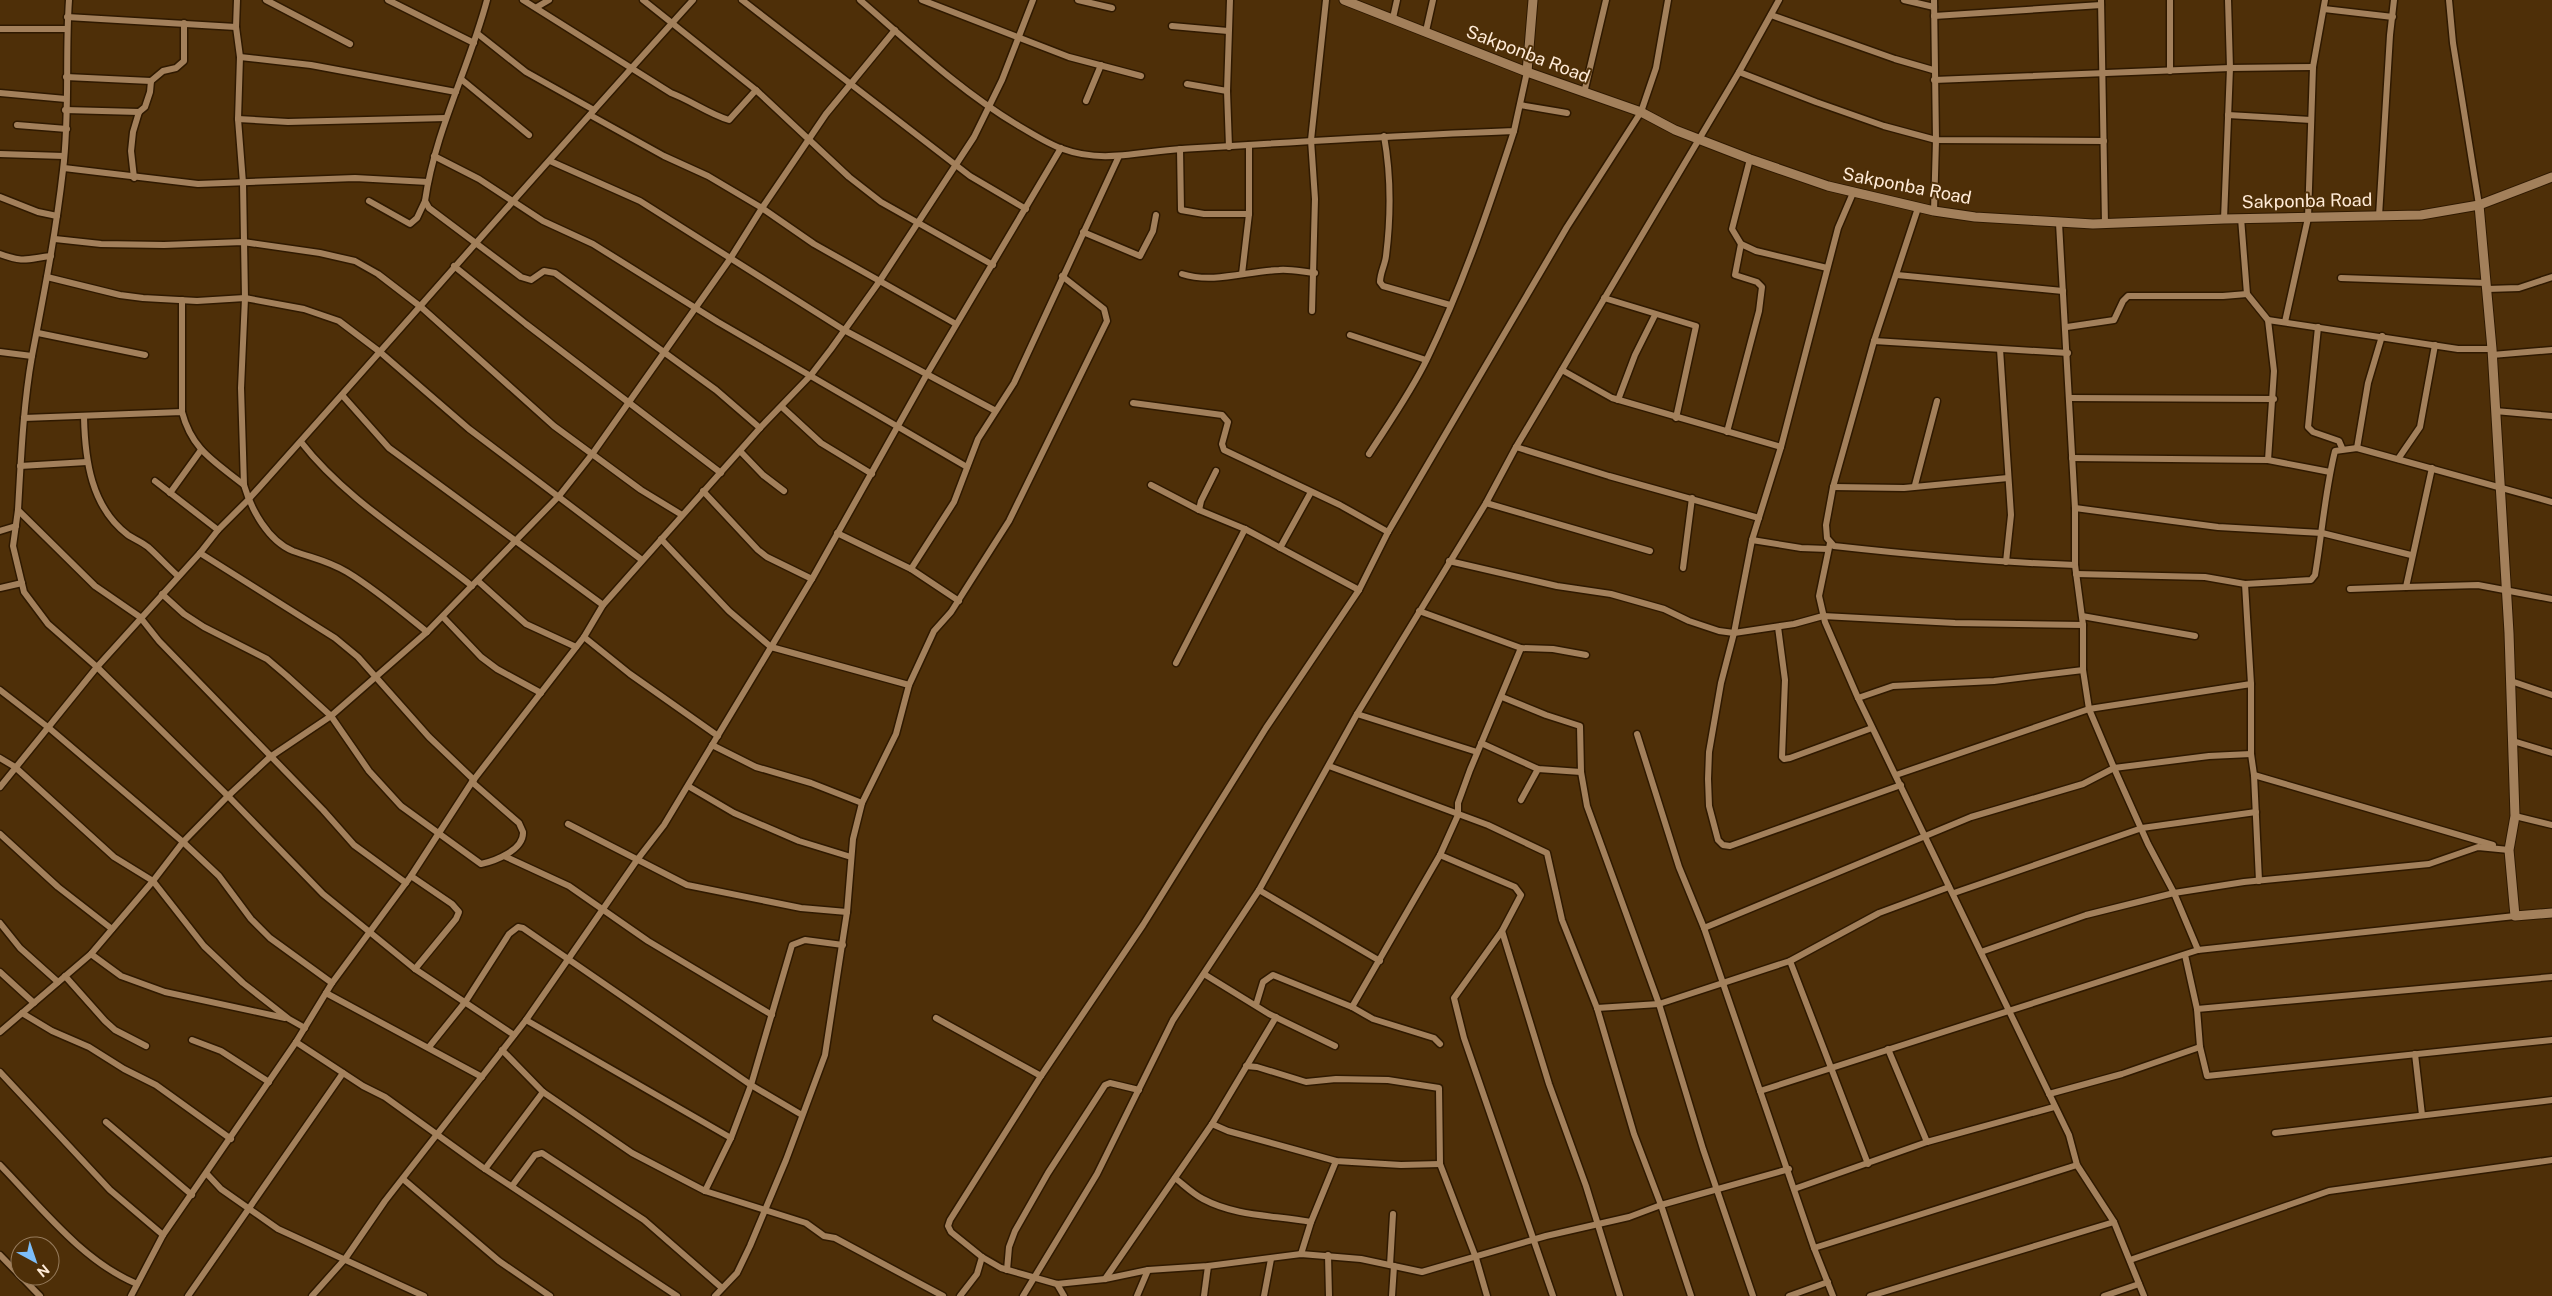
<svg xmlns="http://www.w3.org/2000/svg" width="2552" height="1296" viewBox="0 0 2552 1296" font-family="'Public Sans',sans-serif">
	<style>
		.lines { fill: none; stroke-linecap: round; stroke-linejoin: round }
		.street-casing { stroke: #2f1900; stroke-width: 9 }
		.secondary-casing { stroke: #2f1900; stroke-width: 11 }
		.street { stroke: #a3805b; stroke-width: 6 }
		.secondary { stroke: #a3805b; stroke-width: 9 }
		.labels { text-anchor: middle; stroke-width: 4; stroke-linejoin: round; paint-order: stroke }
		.street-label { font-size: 18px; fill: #ffebd7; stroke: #4e2f08 }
	</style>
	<rect width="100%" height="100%" fill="#4e2f08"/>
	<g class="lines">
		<defs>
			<g id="street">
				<path d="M69 0C65 56 70 114 63 170 56 232 44 294 32 356 23 407 21 459 18 510L95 586 140 617 159 641 323 810 354 845 406 883"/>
				<path d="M237 0 236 27 240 57 238 119 243 183 245 298 241 388 244 485C251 509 268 541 293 551 315 559 326 560 347 572 375 589 401 611 427 632"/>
				<polyline points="266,0 350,44"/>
				<polyline points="388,0 474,43"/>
				<path d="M487 0C469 68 435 131 425 201L429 208 521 277 531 280 544 271 555 273 716 390 760 428"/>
				<path d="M523 0 671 93C690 100 709 114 729 120L756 90"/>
				<polyline points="643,0 756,90 849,177 881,202 993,265"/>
				<polyline points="742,0 970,176 1026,209"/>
				<path d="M860 0C912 45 960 91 1019 126 1033 134 1048 144 1063 149 1103 164 1141 151 1182 149 1293 142 1403 135 1514 131L1527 72"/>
				<polyline points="922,0 1069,57 1141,76"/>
				<polyline points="1078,0 1112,8"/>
				<polyline points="1668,0 1656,68 1641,112 1567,227 1388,532 1359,590 1266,728 1143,925 1041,1076 950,1220 948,1226 951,1232 982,1257 1001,1268 1057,1284 1105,1279 1148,1270 1208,1266 1301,1254 1361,1259 1422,1272 1546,1236 1629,1217 1661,1205 1789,1169"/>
				<polyline points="1904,0 1934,7"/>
				<polyline points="2101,0 2105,224"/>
				<polyline points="2449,0 2453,43 2479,205"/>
				<polyline points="537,7 549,0"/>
				<polyline points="2324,9 2393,17"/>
				<polyline points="1771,15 1895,59 1933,70"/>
				<polyline points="1934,16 2101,5"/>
				<polyline points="67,17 236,27"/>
				<polyline points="1393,18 1397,0"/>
				<polyline points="1172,26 1228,31"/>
				<polyline points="0,29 66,29"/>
				<polyline points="1426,31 1433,0"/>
				<polyline points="478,34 526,72 594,110"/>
				<polyline points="240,57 311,65 456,92"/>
				<polyline points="2170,71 2170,0"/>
				<polyline points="1739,72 1816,102 1884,126 1936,140 2104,141"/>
				<polyline points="66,77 151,81"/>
				<polyline points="461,79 529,135"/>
				<polyline points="1934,80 2230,68 2313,67"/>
				<polyline points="1187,84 1227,91"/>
				<polyline points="0,93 66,99"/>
				<polyline points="1584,93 1606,0"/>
				<polyline points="1086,101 1101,65"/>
				<polyline points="1520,105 1567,113"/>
				<polyline points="65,110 139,112"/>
				<polyline points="590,115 664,156 708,176 762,208 814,244 956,324"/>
				<polyline points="2228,115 2311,120"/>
				<polyline points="238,119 288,122 446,118"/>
				<polyline points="17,125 67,129"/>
				<path d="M1384 136C1391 175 1391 216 1386 256 1385 265 1380 273 1380 282L1383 286 1450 305"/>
				<polyline points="1229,147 1227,91 1230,0"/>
				<polyline points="1180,149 1181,210 1204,214 1249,214"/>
				<polyline points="0,154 64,156"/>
				<polyline points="434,156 479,179 543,221 593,244 718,322 967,467"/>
				<polyline points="1750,159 1732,229 1741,244 1756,251 1827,268"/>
				<polyline points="550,161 640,201 844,330 994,410"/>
				<polyline points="64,168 198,184 355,178 428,182"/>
				<polyline points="134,178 131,151 133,132 139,112 145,107 150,92 151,81 163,71 176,68 184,61 184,23"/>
				<polyline points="1853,193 1838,228 1781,447 1752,540 1734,633 1721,683 1709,752 1708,779 1709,806 1718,840 1723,845 1730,846 1901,785"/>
				<polyline points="0,197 38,212 57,216"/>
				<polyline points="369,201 410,224 417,218 425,201"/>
				<path d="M1918 208 1874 341 1833 487 1826 525 1827 538 1834 546C1914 555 1994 562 2075 565"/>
				<polyline points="1934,211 1936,140 1934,0"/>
				<polyline points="2379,216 2390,35 2394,0"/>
				<polyline points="2241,218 2247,294 2268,320 2274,371 2268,460"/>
				<polyline points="2224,219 2230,68 2228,0"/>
				<polyline points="2059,223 2075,508 2075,565 2083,625 2083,670 2089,709 2114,768 2148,844 2174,893 2198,950"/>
				<polyline points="1083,232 1140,256 1153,231 1156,215"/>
				<polyline points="55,239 101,244 164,245 243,242 320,253 355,261 378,274 421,307 554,426 641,490 682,515"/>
				<path d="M0 254C25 263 26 259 51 256"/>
				<polyline points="454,266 526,324 721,473"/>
				<path d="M1182 274C1214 284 1247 271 1279 270 1291 269 1303 272 1315 273"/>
				<polyline points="1242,274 1249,214 1249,145"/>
				<polyline points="1897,275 2063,291"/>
				<polyline points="47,277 120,295 143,298 197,301 245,298 304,309 339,321 380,352 469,429 642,560"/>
				<polyline points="2341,278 2486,283"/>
				<polyline points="2487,289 2519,288 2552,277"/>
				<polyline points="1604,298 1696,326 1676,418"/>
				<polyline points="1312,311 1315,199 1311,140 1326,0"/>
				<polyline points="2268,320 2458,349 2492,349"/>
				<polyline points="2285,322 2308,218 2313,67 2325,0"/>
				<polyline points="2067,327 2114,320 2123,301 2128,296 2223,296 2247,294"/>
				<polyline points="2318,327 2308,427 2313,432 2339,441 2342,448"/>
				<polyline points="38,333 145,355"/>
				<polyline points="1350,335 1426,360"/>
				<polyline points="1874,341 2068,353"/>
				<polyline points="2000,349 2011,515 2006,562"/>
				<polyline points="0,352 32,356"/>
				<polyline points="2492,355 2552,350"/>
				<polyline points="1562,370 1612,398 1781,447"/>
				<polyline points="342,395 389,448 603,605"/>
				<polyline points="2069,398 2274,399"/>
				<polyline points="1618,400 1635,355 1655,315"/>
				<polyline points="1133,403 1222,415 1228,422 1222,444 1224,450 1340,505 1388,532"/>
				<polyline points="782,407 821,443 872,474"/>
				<polyline points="2495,411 2552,416"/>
				<polyline points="182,412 182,300"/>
				<path d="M84 417C85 460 91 507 128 535 134 539 142 542 148 547 158 556 168 567 178 576"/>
				<path d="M24 418 182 412C192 450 214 461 244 485"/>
				<polyline points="1727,432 1759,311 1762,287 1757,282 1735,275 1741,244"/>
				<path d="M301 442C347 501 415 540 472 586"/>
				<polyline points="1516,447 1609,476 1759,518"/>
				<polyline points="2357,448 2368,383 2382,336"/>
				<polyline points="740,451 763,475 784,491"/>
				<path d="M1369 454C1389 423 1411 392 1427 359 1462 287 1489 208 1514 131"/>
				<polyline points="2072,458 2268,460 2330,472"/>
				<polyline points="2398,459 2420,427 2435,345"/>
				<polyline points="20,466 87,462"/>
				<polyline points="155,481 218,530"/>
				<polyline points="1151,485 1199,510 1245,529 1359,590"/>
				<polyline points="1915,485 1937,401"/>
				<polyline points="1833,487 1904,488 2008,478"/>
				<polyline points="703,491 758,550 767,557 812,579"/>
				<polyline points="170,493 201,450"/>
				<polyline points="1486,503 1650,551"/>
				<polyline points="2075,508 2218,527 2322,533 2411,555"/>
				<polyline points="18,510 13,546 24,592 48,624 97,667 228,796 323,894 415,969 514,1035"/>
				<polyline points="1199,510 1201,501 1216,471"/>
				<polyline points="0,531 16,526"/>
				<polyline points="837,533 911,569 959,601"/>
				<polyline points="661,539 729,611 771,647 909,685"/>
				<polyline points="1752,540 1801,548 1828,549"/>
				<polyline points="1830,543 1819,596 1825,622 1858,698 2069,1135 2077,1165 2114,1222 2144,1296"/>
				<polyline points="1280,548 1311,492"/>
				<polyline points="200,553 335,638 358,657 429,737 474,780"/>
				<polyline points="1449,561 1557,586 1611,594 1664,609 1689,621 1719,631 1734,633 1794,624 1823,616 1955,623 2083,625"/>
				<polyline points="1683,568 1692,498"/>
				<polyline points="911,569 954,502 978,439 1014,383 1119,156"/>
				<path d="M2076 574 2205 577 2245 584 2311 580 2315 575C2322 534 2325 491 2335 451L2357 448 2552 502"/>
				<polyline points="478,581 526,624 576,647"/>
				<polyline points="2245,584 2251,684 2251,754 2254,775 2259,881"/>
				<polyline points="2406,587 2478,585 2552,599"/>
				<polyline points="0,588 22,583"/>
				<polyline points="2350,589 2406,587 2432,468"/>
				<path d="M162 594 184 614 204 627 267 659 287 676 331 716 369 771 401 806 481 864C495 861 524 850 523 832L519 823 472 782"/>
				<polyline points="1419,611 1521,648 1553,649 1586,655"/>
				<polyline points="2082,616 2195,636"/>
				<polyline points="443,617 481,657 497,669 541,693"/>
				<polyline points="1778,627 1785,680 1782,757 1784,759 1790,758 1872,728"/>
				<polyline points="584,637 630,674 718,736"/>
				<polyline points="1176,663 1245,529"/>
				<polyline points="2511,681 2552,695"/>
				<polyline points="0,690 49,728 183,842 219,876 251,919 270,938 332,983"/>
				<polyline points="1502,697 1546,715 1580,726 1581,772 1587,806 1659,1004 1703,1149 1753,1296"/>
				<polyline points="1858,698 1893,686 1994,681 2083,670"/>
				<polyline points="1357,714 1477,752"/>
				<polyline points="1637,734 1679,867 1704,928 1814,1248 1833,1296"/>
				<polyline points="2513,741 2552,753"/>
				<polyline points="1481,743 1538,769 1581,772"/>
				<polyline points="712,745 756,767 811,783 862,803"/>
				<polyline points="0,758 15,767 114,857 153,881 204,946 243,983 289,1019 305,1028"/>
				<polyline points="1329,766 1488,825 1547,853 1562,920 1597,1008 1634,1134 1661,1205 1691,1296"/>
				<polyline points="1896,775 2089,709 2251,684"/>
				<polyline points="2254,775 2493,845"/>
				<polyline points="688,786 734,813 799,841 851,857"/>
				<path d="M0 787 97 667 200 553 218 530 248 500C397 334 543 165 693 0"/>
				<polyline points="1521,800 1538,769"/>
				<polyline points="2515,816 2552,825"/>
				<polyline points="568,824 687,885 801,908 847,912"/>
				<polyline points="0,834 58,887 112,929"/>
				<polyline points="1440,855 1515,887 1521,895 1502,931 1454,998 1464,1038 1553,1296"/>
				<polyline points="504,856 569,886 648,941 772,1015"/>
				<polyline points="411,876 452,904 459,912 456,919 415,969"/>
				<polyline points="1259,890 1380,961"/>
				<polyline points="1954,893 2142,828 2256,812"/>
				<polyline points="0,923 20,948 58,982"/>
				<polyline points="1704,928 1971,817 2083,784 2114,768 2209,756 2251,754"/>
				<polyline points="1502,931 1549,1084 1586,1186 1620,1296"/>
				<polyline points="1981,952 2086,915 2174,893 2244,882 2429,864 2478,847 2509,850"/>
				<polyline points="91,954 121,976 165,992 285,1018"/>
				<polyline points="2185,955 2197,1009 2200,1047 2207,1076 2552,1040"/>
				<polyline points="1790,961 1868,1164"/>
				<polyline points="0,972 34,1003"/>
				<polyline points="1204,974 1269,1014 1335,1046"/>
				<polyline points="65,976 105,1021 115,1030 146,1046"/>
				<polyline points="326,993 482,1077"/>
				<polyline points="1256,1005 1263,982 1273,975 1352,1007"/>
				<polyline points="1597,1008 1659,1004 1790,961 1879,913 1949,887"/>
				<polyline points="2197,1009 2552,977"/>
				<polyline points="22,1013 52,1031 89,1047 124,1069 156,1085 231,1139"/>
				<polyline points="936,1018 1041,1076"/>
				<polyline points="526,1020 731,1138"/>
				<polyline points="0,1032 91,954 153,881 183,842 228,796 270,757 331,716 427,632 559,496 593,453 730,259 762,208 826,114 895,30"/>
				<polyline points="192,1040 221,1051 269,1082"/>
				<polyline points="296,1042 363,1086 385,1097 482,1167 677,1296"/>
				<polyline points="1440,1044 1434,1038 1373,1019 1352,1007 1440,855 1458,815 1458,803 1470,770 1521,648"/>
				<polyline points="429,1047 466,1001 509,934 518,927 523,928 751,1085 802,1115"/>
				<polyline points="1888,1049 1927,1142"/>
				<polyline points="502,1050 543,1092 632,1153 705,1191 806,1223 824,1236 835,1238 943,1296"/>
				<polyline points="2415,1054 2422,1115"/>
				<polyline points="1246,1066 1257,1067 1306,1082 1336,1079 1388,1080 1439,1088 1440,1164 1476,1258 1487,1296"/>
				<polyline points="0,1072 110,1190 163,1235"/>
				<polyline points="1760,1091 2198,950 2515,916"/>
				<polyline points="2049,1094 2122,1074 2200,1047"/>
				<polyline points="106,1122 192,1195"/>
				<polyline points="1212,1124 1228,1131 1336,1161 1401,1165 1440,1164"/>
				<polyline points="2275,1133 2552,1100"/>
				<path d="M0 1165C41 1207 82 1261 137 1284"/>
				<polyline points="485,1169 543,1092"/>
				<polyline points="207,1174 221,1189 278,1229 424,1296"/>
				<path d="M1175 1178C1184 1185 1193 1194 1203 1199 1237 1217 1274 1215 1311 1222"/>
				<polyline points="403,1179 499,1261 550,1296"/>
				<polyline points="512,1186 535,1155 542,1153 644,1220 722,1288"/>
				<polyline points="1794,1189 1927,1142 2054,1107"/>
				<polyline points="705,1191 731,1138 751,1085 792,945 805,940 843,945"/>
				<polyline points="1814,1248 2077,1165"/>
				<polyline points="1301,1254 1311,1222 1336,1161"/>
				<polyline points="0,1255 40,1296"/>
				<polyline points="1328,1255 1329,1296"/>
				<polyline points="2130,1260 2329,1191 2552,1160"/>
				<polyline points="1390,1265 1393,1214"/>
				<polyline points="1007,1270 1009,1247 1015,1231 1048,1173 1105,1085 1110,1083 1139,1090"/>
				<polyline points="1105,1279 1212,1124 1276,1017"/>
				<polyline points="1057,1284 1064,1296"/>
				<polyline points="131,1296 163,1235 296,1042 332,983 411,876 472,782 584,637 603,605 760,428 811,375 831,349 879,282 974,137 1002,80 1033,0"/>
				<polyline points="188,1296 343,1073"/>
				<polyline points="312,1296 345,1259 385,1201 526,1020 637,860 664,825 812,579 927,374 1061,148"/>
				<polyline points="715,1296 737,1273 750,1246 786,1160 825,1055 847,912 853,839 862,803 896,734 909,685 934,631 951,612 1009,521 1107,321 1104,309 1062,276"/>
				<polyline points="960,1296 977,1274 982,1257"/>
				<polyline points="1023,1296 1097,1174 1173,1020 1259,890 1357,714 1486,503 1516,447 1739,72 1779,0"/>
				<polyline points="1137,1296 1148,1270"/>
				<polyline points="1204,1296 1208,1266"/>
				<polyline points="1264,1296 1271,1259"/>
				<polyline points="1392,1296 1394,1266"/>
				<polyline points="1789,1296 1828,1282"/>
				<polyline points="1870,1296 2114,1222"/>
				<polyline points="2104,1296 2139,1284"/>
			</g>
			<g id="secondary">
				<polyline points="1344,0 1527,72 1641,112 1675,130 1750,159 1828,186 1934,211 1975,217 2093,224 2224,219 2421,215 2479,205 2552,177"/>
				<polyline points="1527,72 1533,0"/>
				<polyline points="2479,205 2492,349 2509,633 2515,816 2509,850 2515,916 2552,913"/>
			</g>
		</defs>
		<use href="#street" class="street-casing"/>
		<use href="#secondary" class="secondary-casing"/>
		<use href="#street" class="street"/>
		<use href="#secondary" class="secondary"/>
	</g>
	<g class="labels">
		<g class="street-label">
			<text transform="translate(1528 54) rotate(21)" y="6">Sakponba Road</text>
			<text transform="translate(1907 186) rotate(11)" y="6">Sakponba Road</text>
			<text transform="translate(2307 201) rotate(-1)" y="6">Sakponba Road</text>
		</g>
	</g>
	<g transform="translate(35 1261) rotate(140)"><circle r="24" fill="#4e2f08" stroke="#957a5b"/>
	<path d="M0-4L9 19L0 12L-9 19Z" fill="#7dbef9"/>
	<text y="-8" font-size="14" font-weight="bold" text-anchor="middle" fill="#ffebd7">N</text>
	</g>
</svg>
